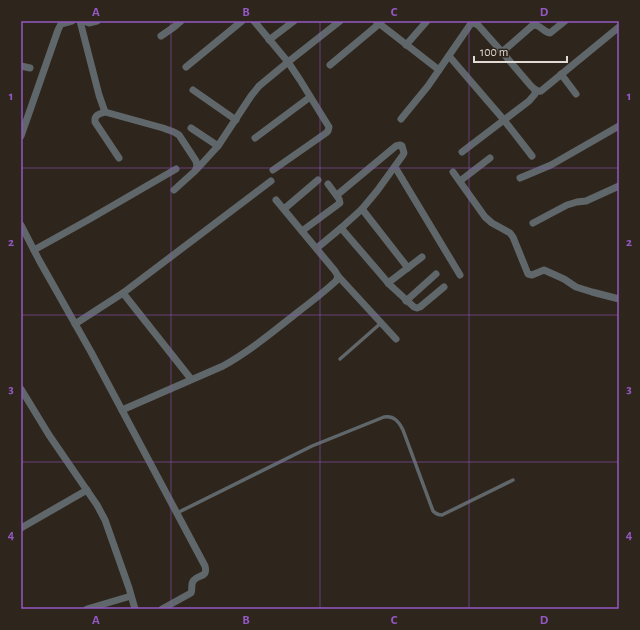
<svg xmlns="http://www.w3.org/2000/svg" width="640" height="630" viewBox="0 0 640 630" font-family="'Alegreya Sans',sans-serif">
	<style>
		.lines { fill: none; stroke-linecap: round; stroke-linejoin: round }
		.lane { stroke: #60676a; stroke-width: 3.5 }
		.street { stroke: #60676a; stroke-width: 7 }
		.grid { fill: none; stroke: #9458c4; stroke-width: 1; stroke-opacity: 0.55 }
		.neatline { fill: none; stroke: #9458c4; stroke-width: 1.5 }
		.grid-label { font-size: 13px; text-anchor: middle; font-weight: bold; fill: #9458c4 }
	</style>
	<rect width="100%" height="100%" fill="#2e251c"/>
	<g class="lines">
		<g class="lane">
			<polyline points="340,359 381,323"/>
			<path d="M177 513 312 446 384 417C394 415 399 422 403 430L433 511C436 514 438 515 442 515L513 480"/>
		</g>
		<g class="street">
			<polyline points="80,21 99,95 105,112 163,128 174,132 179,135 196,161 197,166 195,171 174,190"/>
			<polyline points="83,21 89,23 97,21"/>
			<polyline points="254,21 288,62 300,80 329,127 328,131 326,133 273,170"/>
			<polyline points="376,21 439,70"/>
			<polyline points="161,36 174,27 181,21"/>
			<polyline points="269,40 294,21"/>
			<polyline points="406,45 427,21"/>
			<path d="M502 52 533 25C540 24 543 32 550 33L565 21"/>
			<polyline points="449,56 504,120 532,156"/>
			<polyline points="330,65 379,24"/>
			<polyline points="21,66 30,68"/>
			<polyline points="186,67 242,21"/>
			<polyline points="561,74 576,94"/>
			<polyline points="193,90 236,120"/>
			<path d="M105 112C99 114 94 115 95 122L119 158"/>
			<path d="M401 119 428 86 472 22 478 25 502 52 531 86C534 89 537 92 541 91L619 27"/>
			<polyline points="191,128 218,146"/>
			<polyline points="21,136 58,30 61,24 72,21"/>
			<polyline points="255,138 310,97"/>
			<polyline points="462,152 529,101 535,94 535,90"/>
			<polyline points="395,167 460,275"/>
			<polyline points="197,169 218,146 251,96 259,86 288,62 340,21"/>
			<polyline points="453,172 485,217 492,223 510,233 513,237 528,274 532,275 544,270 564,279 576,287 592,292 619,299"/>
			<polyline points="520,178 551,165 619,126"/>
			<polyline points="460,181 490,158"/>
			<polyline points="284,209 318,180"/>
			<polyline points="362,209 408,268"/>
			<polyline points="533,223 567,205 577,202 586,201 619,186"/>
			<path d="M21 225 39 260 91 352 205 566C208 578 199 574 194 580 190 584 193 589 191 593L162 609"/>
			<polyline points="341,228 390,285 414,307 417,308 420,307 444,287"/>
			<polyline points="302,231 340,203 339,199 328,184"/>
			<polyline points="317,248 341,228 362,209 377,191 403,155 404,153 402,146 400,145 396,146 337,195"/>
			<polyline points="34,250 88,220 176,169"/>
			<polyline points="338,276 396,339"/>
			<polyline points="388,283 422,257"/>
			<polyline points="123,293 191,379"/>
			<polyline points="406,301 436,274"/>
			<polyline points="75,324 123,293 271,181"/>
			<polyline points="21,389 49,435 97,505 105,520 129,588 135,609"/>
			<path d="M122 410 223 366C250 351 274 331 298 312 311 302 324 292 336 281L338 276 335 271 276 200"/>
			<polyline points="21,528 87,490"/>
			<polyline points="87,609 131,596"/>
		</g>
	</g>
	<path class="grid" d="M171 21V609M320 21V609M469 21V609M21 168H619M21 315H619M21 462H619"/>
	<rect width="640" height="630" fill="none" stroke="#2e251c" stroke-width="44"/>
	<path d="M474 56v6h93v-6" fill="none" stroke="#e1dad5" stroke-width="2"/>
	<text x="480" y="56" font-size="12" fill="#e1dad5" stroke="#2e251c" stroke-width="3" paint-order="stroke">100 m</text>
	<rect x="22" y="22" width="596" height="586" class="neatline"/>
	<g class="grid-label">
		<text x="96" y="16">A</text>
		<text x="246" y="16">B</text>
		<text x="394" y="16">C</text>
		<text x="544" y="16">D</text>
		<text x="11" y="100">1</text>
		<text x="629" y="100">1</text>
		<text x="11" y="246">2</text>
		<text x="629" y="246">2</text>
		<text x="11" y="393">3</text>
		<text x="629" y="393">3</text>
		<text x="11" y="539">4</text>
		<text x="629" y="539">4</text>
		<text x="96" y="624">A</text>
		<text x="246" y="624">B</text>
		<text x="394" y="624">C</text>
		<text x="544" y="624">D</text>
	</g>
</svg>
